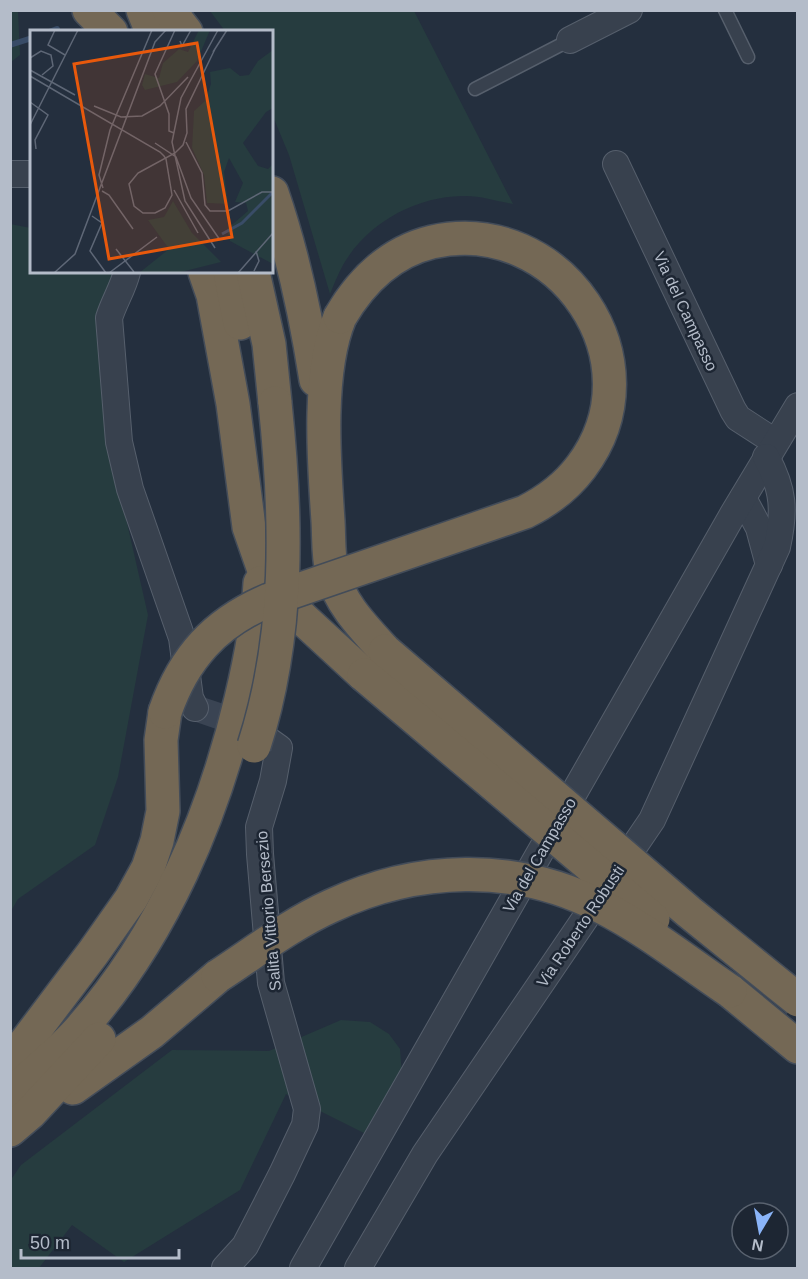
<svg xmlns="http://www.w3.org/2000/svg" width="808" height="1279" viewBox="0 0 808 1279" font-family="Helvetica,sans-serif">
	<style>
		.green { fill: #263c3f }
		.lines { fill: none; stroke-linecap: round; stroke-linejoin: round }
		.stream { stroke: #394c67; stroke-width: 6 }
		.minor-tunnel { stroke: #3a4453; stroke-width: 26; stroke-dasharray: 26 13; stroke-linecap: butt }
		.service-casing { stroke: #565f6c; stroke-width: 15 }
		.minor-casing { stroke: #565f6c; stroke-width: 28 }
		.motorway-casing { stroke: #434c59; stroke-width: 36 }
		.service { stroke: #38414e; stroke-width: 12 }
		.minor { stroke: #38414e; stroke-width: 26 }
		.motorway { stroke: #746855; stroke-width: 33 }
		.motorway-bridge-casing { stroke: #434c59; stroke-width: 36; stroke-linecap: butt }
		.motorway-bridge { stroke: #746855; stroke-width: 33 }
		.labels { text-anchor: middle; stroke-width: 5; stroke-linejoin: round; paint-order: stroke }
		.street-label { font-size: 16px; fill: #b4bcc9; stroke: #1d2633 }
		.inset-river { fill: none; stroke: #394c67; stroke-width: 3 }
		.inset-road { fill: none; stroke: #5e6776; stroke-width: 1.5 }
		.view { fill: #e8590c; fill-opacity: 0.15; stroke: #e8590c; stroke-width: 3 }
		.inset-edge { fill: none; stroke: #b4bcc9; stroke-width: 3 }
	</style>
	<rect width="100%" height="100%" fill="#242f3e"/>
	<g class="green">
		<polygon points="11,10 18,11 20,55 11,62"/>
		<path d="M210 11H414L513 204C497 201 478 195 462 196 415 197 367 223 343 265 338 274 334 284 330 294L289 155 272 114V32L225 31Z"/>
		<polygon points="10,224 31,228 32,272 118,272 106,431 148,615 118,777 95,845 18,899 11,911"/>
		<polygon points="341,1020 370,1022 389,1034 400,1049 402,1075 370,1136 286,1094 240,1190 124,1262 72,1225 39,1268 11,1268 10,1181 21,1165 172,1050 269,1051"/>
	</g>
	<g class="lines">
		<g class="stream">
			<polyline points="49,32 57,29"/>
			<polyline points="10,45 32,38"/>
		</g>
		<polyline class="minor-tunnel" points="195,708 248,726"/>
		<defs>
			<g id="service">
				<polyline points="725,10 748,57"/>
				<polyline points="475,89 570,40"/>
			</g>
			<g id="minor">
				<polyline points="570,40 629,10"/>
				<polyline points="616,164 733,410 738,418 775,442"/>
				<polyline points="10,174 32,174"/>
				<path d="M127 272C123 288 114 302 109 318L119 442 130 489 182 638 190 698 195 708"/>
				<polyline points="743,498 759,528 769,565"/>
				<polyline points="225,1268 245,1246 282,1174 305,1125 307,1109 271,983 260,854 259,827 273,781 279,748 248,726"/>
				<polyline points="303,1268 733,514 798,406"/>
				<path d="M358 1268 425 1154 652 820 777 547C785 511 784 490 766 457"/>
			</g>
			<g id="motorway">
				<polyline points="89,10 111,32"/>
				<polyline points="143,10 152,32"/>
				<polyline points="169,10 186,32"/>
				<path d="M272 193C293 254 306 316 316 380"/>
				<polyline points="205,272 213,295 233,404 249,527 265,573 301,617 364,675"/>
				<polyline points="230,272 240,323"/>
				<polyline points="253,272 269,344 275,403"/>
				<path d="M340 317C317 372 324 462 328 521 329 537 328 556 332 572 339 603 364 628 385 651"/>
				<polyline points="730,991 798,1047"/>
				<polyline points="10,1063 93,953 131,899 148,868 157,841 163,811 161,740 165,712"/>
				<polyline points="73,1088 152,1032 218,976"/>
				<path d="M10 1096C33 1072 61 1052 82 1027 163 935 213 817 241 699 250 661 258 622 260 583"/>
				<polyline points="10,1130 30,1113 99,1039"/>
			</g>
		</defs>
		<use href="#service" class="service-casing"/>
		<use href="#minor" class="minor-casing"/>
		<use href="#motorway" class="motorway-casing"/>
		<use href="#service" class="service"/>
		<use href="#minor" class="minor"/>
		<use href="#motorway" class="motorway"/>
		<defs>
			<g id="motorway-bridge">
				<polyline points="385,651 689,912 798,1000"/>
				<polyline points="364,675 653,919"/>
				<path d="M165 712C184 657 215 623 269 600L525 512C547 501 566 487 581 467 661 362 560 213 432 242 391 252 361 281 340 317"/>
				<path d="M254 746C290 635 287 518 275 403"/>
				<path d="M218 976C255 952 291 924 331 906 416 866 515 862 600 906 646 929 687 962 730 991"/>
			</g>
		</defs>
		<use href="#motorway-bridge" class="motorway-bridge-casing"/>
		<use href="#motorway-bridge" class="motorway-bridge"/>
	</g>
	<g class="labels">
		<g class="street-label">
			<text transform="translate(686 311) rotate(65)" y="6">Via del Campasso</text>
			<text transform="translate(539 855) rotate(-60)" y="6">Via del Campasso</text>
			<text transform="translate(268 911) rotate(-95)" y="6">Salita Vittorio Bersezio</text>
			<text transform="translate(580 926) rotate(-56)" y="6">Via Roberto Robusti</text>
		</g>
	</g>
	<g transform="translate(30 30)">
		<rect width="243" height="243" fill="#242f3e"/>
		<path d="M169 0H180L167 31 147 52 115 60 112 55 115 44 129 48 133 33 149 19 158 22ZM243 20V78L236 82 213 113 228 136 238 139 243 134V234L200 211 197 199 218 181 216 173 205 172 213 153 199 128 194 142 198 174 177 173 174 145 162 118 164 81 175 71 181 54 180 42 200 38 210 46 219 45 228 31ZM143 171 162 203 191 232 147 243H109L139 219 118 190 134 187Z" fill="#263c3f"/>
		<path class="inset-river" d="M192 204 212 193 242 163"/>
		<path class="inset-road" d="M25 0 18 15 35 25M150 11 152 16 161 0M183 22 197 0M0 28 11 21 21 25 23 36 12 45M0 40 45 65M0 46 130 122 134 126 136 129 142 165 135 178 125 183H113L104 176 99 154 108 143 110 142 145 123 153 115 157 103 156 79 185 19M0 72 18 85 5 110 6 119M64 76 91 87 112 86 130 76 158 47M0 95 48 0M144 103 139 101V84L125 44 145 0M156 112 172 143 175 175 180 181H198L232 162H243M125 113 146 127 161 168 190 210M73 158 69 145 80 100 122 0M144 160 168 203M72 161 79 165 103 199M62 186 72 193 60 221 76 243M185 218 155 171 142 112 151 68 188 0M86 219 104 242M224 241 229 231 226 221M24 243 45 224 125 12 136 0M79 243 127 207M208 243 243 203"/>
		<path class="view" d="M167 13 202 207 79 229 44 34Z"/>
		<rect width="243" height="243" class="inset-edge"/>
	</g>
	<rect width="808" height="1279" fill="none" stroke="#b4bcc9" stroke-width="24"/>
	<g transform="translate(760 1231) rotate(190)"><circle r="28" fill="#1d2633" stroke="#59626f" stroke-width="1.5"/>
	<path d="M0-4.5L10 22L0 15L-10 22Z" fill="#8ab4f8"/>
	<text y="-9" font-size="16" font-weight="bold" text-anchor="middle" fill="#b4bcc9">N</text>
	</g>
	<path d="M21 1249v9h158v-9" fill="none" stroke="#b4bcc9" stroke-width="3"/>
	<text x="30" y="1249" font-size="18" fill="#b4bcc9" stroke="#1d2633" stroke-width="4.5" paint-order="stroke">50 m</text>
</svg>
